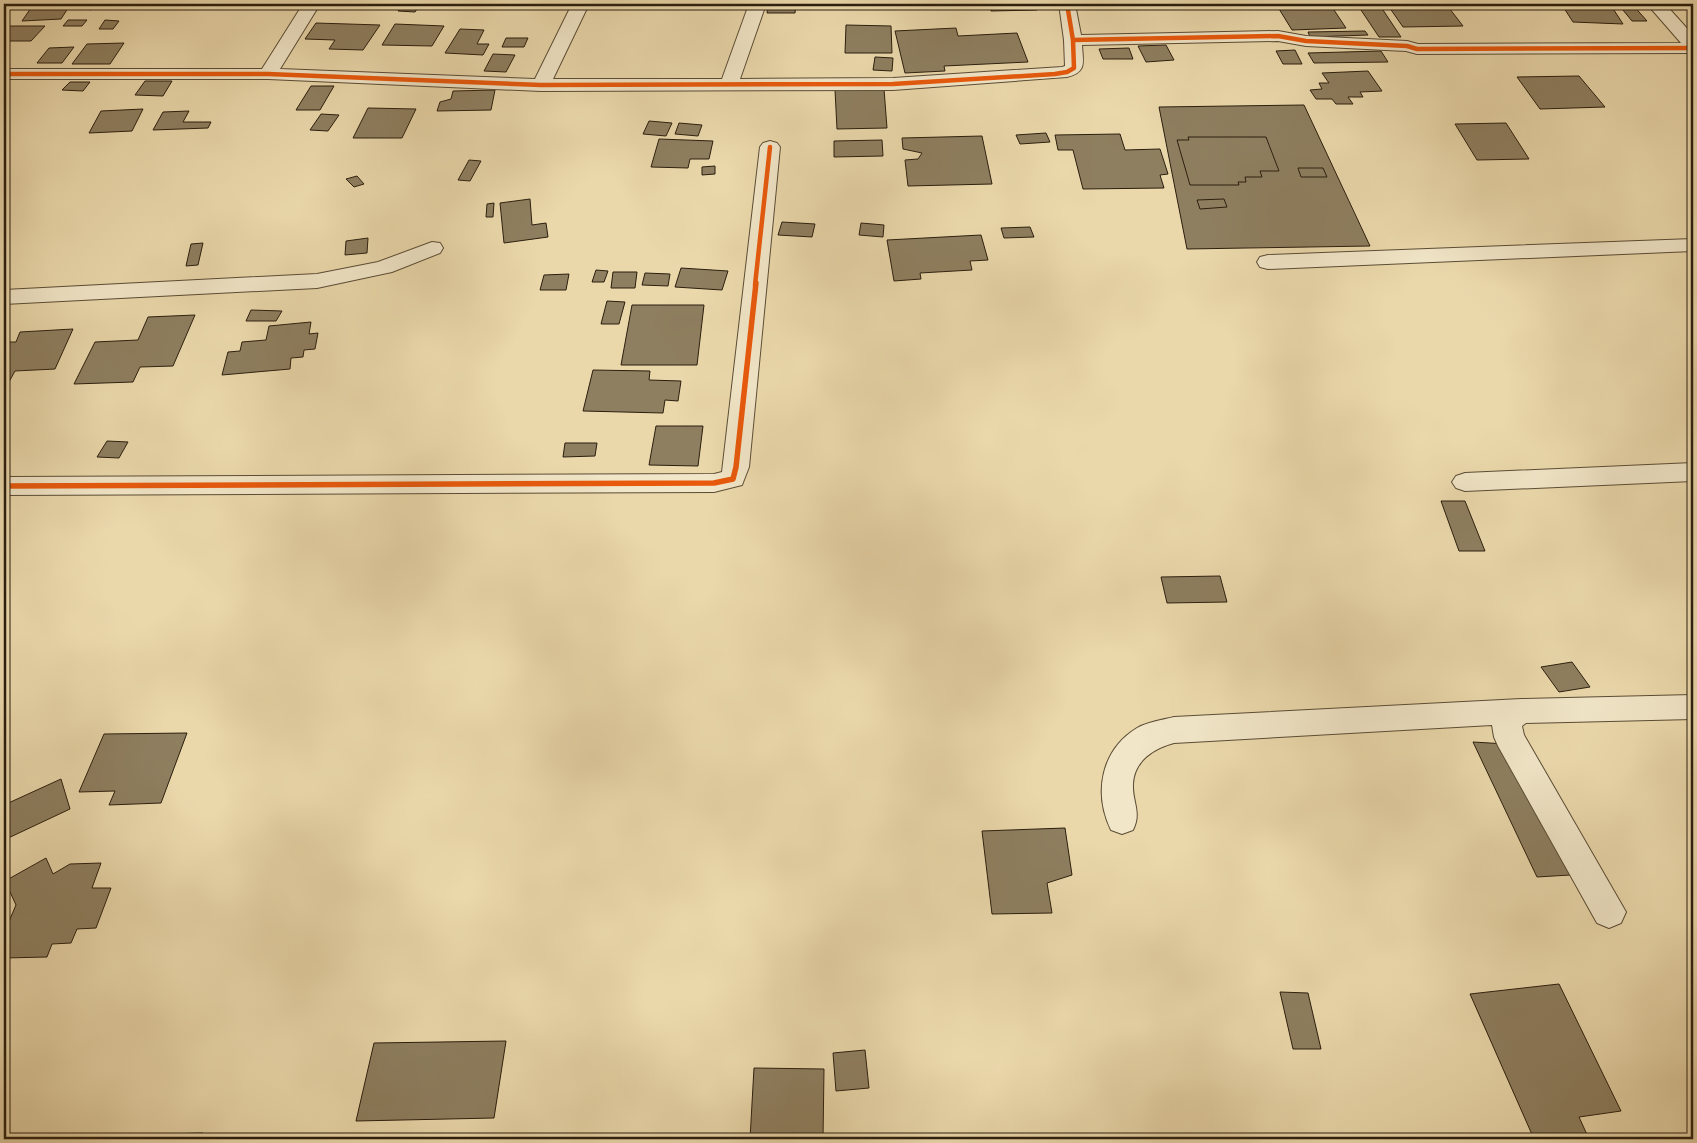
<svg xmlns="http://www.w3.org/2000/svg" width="1697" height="1143" viewBox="0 0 1697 1143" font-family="'Sorts Mill Goudy',serif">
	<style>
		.building { fill: #8e7f60; stroke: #2b1e0e }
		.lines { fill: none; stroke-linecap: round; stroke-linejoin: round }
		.minor-casing { stroke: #5b4c35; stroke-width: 2 }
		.minor { fill: #f1e6c8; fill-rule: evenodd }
		.cycleway-far1-casing { stroke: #f1e6c8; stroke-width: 7 }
		.cycleway-casing { stroke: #f1e6c8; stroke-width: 9 }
		.cycleway-far1 { stroke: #e8590c; stroke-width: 4.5 }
		.cycleway { stroke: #e8590c; stroke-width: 5.5 }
	</style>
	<rect width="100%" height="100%" fill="#ead8ab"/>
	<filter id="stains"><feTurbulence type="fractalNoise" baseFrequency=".004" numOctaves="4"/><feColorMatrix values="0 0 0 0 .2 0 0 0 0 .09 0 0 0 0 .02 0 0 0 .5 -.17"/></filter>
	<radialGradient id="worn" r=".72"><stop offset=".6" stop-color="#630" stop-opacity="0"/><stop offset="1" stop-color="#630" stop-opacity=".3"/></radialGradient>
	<g class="building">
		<polygon points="67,4 70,5 61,19 22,21 33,5"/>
		<polygon points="83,4 108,4 90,10"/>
		<polygon points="768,4 796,4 795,13 767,13"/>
		<polygon points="978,4 1035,4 1037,10 991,11 990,4"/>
		<polygon points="1276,4 1330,4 1346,28 1292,30"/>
		<polygon points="1357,4 1379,4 1401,37 1379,37"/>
		<polygon points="1387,4 1446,4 1463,26 1403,27"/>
		<polygon points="1551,4 1610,4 1623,24 1573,22 1562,5"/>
		<polygon points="1618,4 1632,4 1647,21 1632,21"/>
		<polygon points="402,5 419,6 415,12 398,11"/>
		<polygon points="68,20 87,20 82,26 63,26"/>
		<polygon points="105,20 119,21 113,29 99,29"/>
		<polygon points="316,23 380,25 363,50 329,49 335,40 305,39"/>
		<polygon points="395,24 444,26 432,46 382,45"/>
		<polygon points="846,25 891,26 892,53 845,53"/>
		<polygon points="8,26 45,26 31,41 4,41 4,31"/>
		<polygon points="956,28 958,36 1017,33 1028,62 944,66 945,71 905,73 895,31"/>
		<polygon points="460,29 484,30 477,44 489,44 483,55 445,53"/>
		<polygon points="1365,31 1368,35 1310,37 1308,32"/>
		<polygon points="506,38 528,38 524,47 502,47"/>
		<polygon points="124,43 110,64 72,64 87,44"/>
		<polygon points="1166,45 1174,60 1146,62 1138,46"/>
		<polygon points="74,47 62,63 37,63 49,48"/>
		<polygon points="1129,48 1133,59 1103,59 1099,49"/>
		<polygon points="1295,50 1302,64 1283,64 1276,51"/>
		<polygon points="1381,51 1388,62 1314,63 1308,53"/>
		<polygon points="493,54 515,55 506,72 484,71"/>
		<polygon points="875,57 893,58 892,71 873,70"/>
		<polygon points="1368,71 1382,91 1360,92 1363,97 1348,97 1353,104 1336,104 1332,99 1316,99 1310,90 1322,89 1319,83 1329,83 1322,73"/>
		<polygon points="1579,76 1605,107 1540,109 1517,77"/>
		<polygon points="145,81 172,81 163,96 135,95"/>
		<polygon points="70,82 90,82 83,91 62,90"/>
		<polygon points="311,86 334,86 320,110 296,110"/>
		<polygon points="884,89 887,128 837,129 835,90"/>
		<polygon points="495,90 491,110 437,111 440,102 451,99 453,91"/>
		<polygon points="1304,105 1370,246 1187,249 1159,107"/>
		<polygon points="368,108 416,109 402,138 353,138"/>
		<polygon points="143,109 132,131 89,133 101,111"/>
		<polygon points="189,111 183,122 211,122 208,128 153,130 163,112"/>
		<polygon points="321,114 339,115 328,131 310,130"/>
		<polygon points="649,121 672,123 666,136 643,134"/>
		<polygon points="679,123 702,125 698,136 675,134"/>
		<polygon points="1506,123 1529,159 1477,160 1455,124"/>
		<polygon points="1046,133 1050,142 1020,144 1016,135"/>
		<polygon points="1120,134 1125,150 1160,149 1168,174 1160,175 1164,188 1083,189 1073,150 1058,150 1055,135"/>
		<polygon points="982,136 992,184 908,186 905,160 918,159 922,153 903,149 902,138"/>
		<polygon points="1188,137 1266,137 1279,171 1260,171 1262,177 1245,177 1246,182 1238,182 1239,185 1190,185 1177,140 1189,140"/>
		<polygon points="659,139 713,141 709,159 690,159 688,168 651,167"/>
		<polygon points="882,140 883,156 834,157 834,141"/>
		<polygon points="469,160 481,161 470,181 458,180"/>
		<polygon points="715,166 715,174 702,175 702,167"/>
		<polygon points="1298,168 1323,168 1327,177 1301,177"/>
		<polygon points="357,176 364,184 354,187 346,179"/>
		<polygon points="530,199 532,225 546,223 548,237 504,243 500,203"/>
		<polygon points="1224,199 1227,207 1200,209 1197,200"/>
		<polygon points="494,203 493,217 486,217 487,204"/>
		<polygon points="782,222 815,224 812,237 778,235"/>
		<polygon points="861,223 884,225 883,237 859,235"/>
		<polygon points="1030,227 1034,237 1004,238 1001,228"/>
		<polygon points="981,235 988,260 970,261 972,270 920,273 921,279 894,281 887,240"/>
		<polygon points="368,238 367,253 345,255 346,241"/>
		<polygon points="203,243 198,265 186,266 191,244"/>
		<polygon points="681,268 728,271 722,290 675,287"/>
		<polygon points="596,270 608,271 604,282 592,282"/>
		<polygon points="613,272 637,272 635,288 611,288"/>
		<polygon points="645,273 670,274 668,286 642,285"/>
		<polygon points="569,274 566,290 540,290 544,275"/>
		<polygon points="607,301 625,302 619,324 601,324"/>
		<polygon points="632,305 704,305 697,365 621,365"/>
		<polygon points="251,310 282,311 276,321 246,321"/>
		<polygon points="195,315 173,366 140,367 133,382 74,384 95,342 138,340 148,317"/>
		<polygon points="311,322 309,334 318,333 315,349 304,350 303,357 291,358 290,369 222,375 228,352 240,351 242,342 266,340 269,326"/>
		<polygon points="73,329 55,369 15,371 9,382 4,382 4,342 16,342 20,332"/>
		<polygon points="593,370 650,371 649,380 681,381 678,401 665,400 663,413 583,411"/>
		<polygon points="656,426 703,426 698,466 649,465"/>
		<polygon points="107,441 128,442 119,458 97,457"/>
		<polygon points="565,443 597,443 595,456 563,457"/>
		<polygon points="1441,501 1465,501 1485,551 1459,551"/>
		<polygon points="1220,576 1227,602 1167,603 1161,577"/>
		<polygon points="1572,662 1590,687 1559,692 1541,667"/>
		<polygon points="187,733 161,803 109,805 115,791 79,792 104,734"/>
		<polygon points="1473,742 1523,745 1587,874 1537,877"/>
		<polygon points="61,779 70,809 4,840 4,805"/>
		<polygon points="1065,828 1072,875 1047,883 1052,913 992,914 982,831"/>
		<polygon points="46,858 53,874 70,864 101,863 92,888 111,888 96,928 77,929 71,943 52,944 47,957 4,958 4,933 16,905 5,881"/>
		<polygon points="1559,984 1621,1111 1579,1117 1589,1139 1534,1139 1470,994"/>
		<polygon points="1280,992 1308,993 1321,1049 1293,1049"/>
		<polygon points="506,1041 494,1118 356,1121 374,1043"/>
		<polygon points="865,1050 869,1088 836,1091 833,1053"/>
		<polygon points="754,1068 824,1069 823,1139 750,1139"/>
		<polygon points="203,1133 201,1139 121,1139 123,1135"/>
	</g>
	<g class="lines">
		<defs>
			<g id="minor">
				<path d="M303 4H320L280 69 535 79 572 4H589L553 79H722L749 4H766L740 79 893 78 1062 67 1065 66 1064 40 1059 4H1075L1081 35 1278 31 1306 36 1407 41 1418 44 1681 43 1647 4H1665L1693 35V53L1417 54 1406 51 1306 46 1278 41 1082 45C1083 63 1087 72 1067 77L893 90 541 91 268 79H4V69H262Z"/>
				<polygon points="770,141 777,143 780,147 749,467 742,485 714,492 4,495 4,477 714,474 722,472 760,147 763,143"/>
				<polygon points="1693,239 1693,251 1268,269 1260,267 1257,262 1260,257 1268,255"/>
				<polygon points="432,242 440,243 443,248 440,253 392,272 317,288 4,304 4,290 317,274 378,262"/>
				<polygon points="1693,463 1693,481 1465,491 1456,488 1452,482 1456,476 1465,473"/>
				<path d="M1693 695V719L1526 723 1522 726 1524 735 1626 912 1621 923 1609 928 1597 923 1498 746 1494 737 1492 725 1174 743C1154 748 1134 761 1133 784 1132 802 1142 812 1133 830L1122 834 1111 830C1093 793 1101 750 1137 728 1147 722 1162 720 1174 717L1521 699Z"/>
			</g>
		</defs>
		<use href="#minor" class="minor-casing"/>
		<use href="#minor" class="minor"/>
		<defs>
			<g id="cycleway-far1">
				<polyline points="1073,40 1278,36 1306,41 1407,46 1417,49 1693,48"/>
				<polyline points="4,74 268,74 541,85 893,84 1055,74 1067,72 1074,68 1073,40 1067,4"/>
				<polyline points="755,285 770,147"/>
			</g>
			<polyline id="cycleway" points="4,486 714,483 733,479 736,467 756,283"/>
		</defs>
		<use href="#cycleway-far1" class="cycleway-far1-casing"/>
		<use href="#cycleway" class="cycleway-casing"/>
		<use href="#cycleway-far1" class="cycleway-far1"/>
		<use href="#cycleway" class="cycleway"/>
	</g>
	<rect width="1697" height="1143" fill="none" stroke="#ead8ab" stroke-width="20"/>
	<rect x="5" y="5" width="1687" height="1133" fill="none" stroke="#2b1e0e" stroke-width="2.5"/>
	<rect x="10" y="10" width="1677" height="1123" fill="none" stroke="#2b1e0e"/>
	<rect width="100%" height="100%" filter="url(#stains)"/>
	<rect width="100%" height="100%" fill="url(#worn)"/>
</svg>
